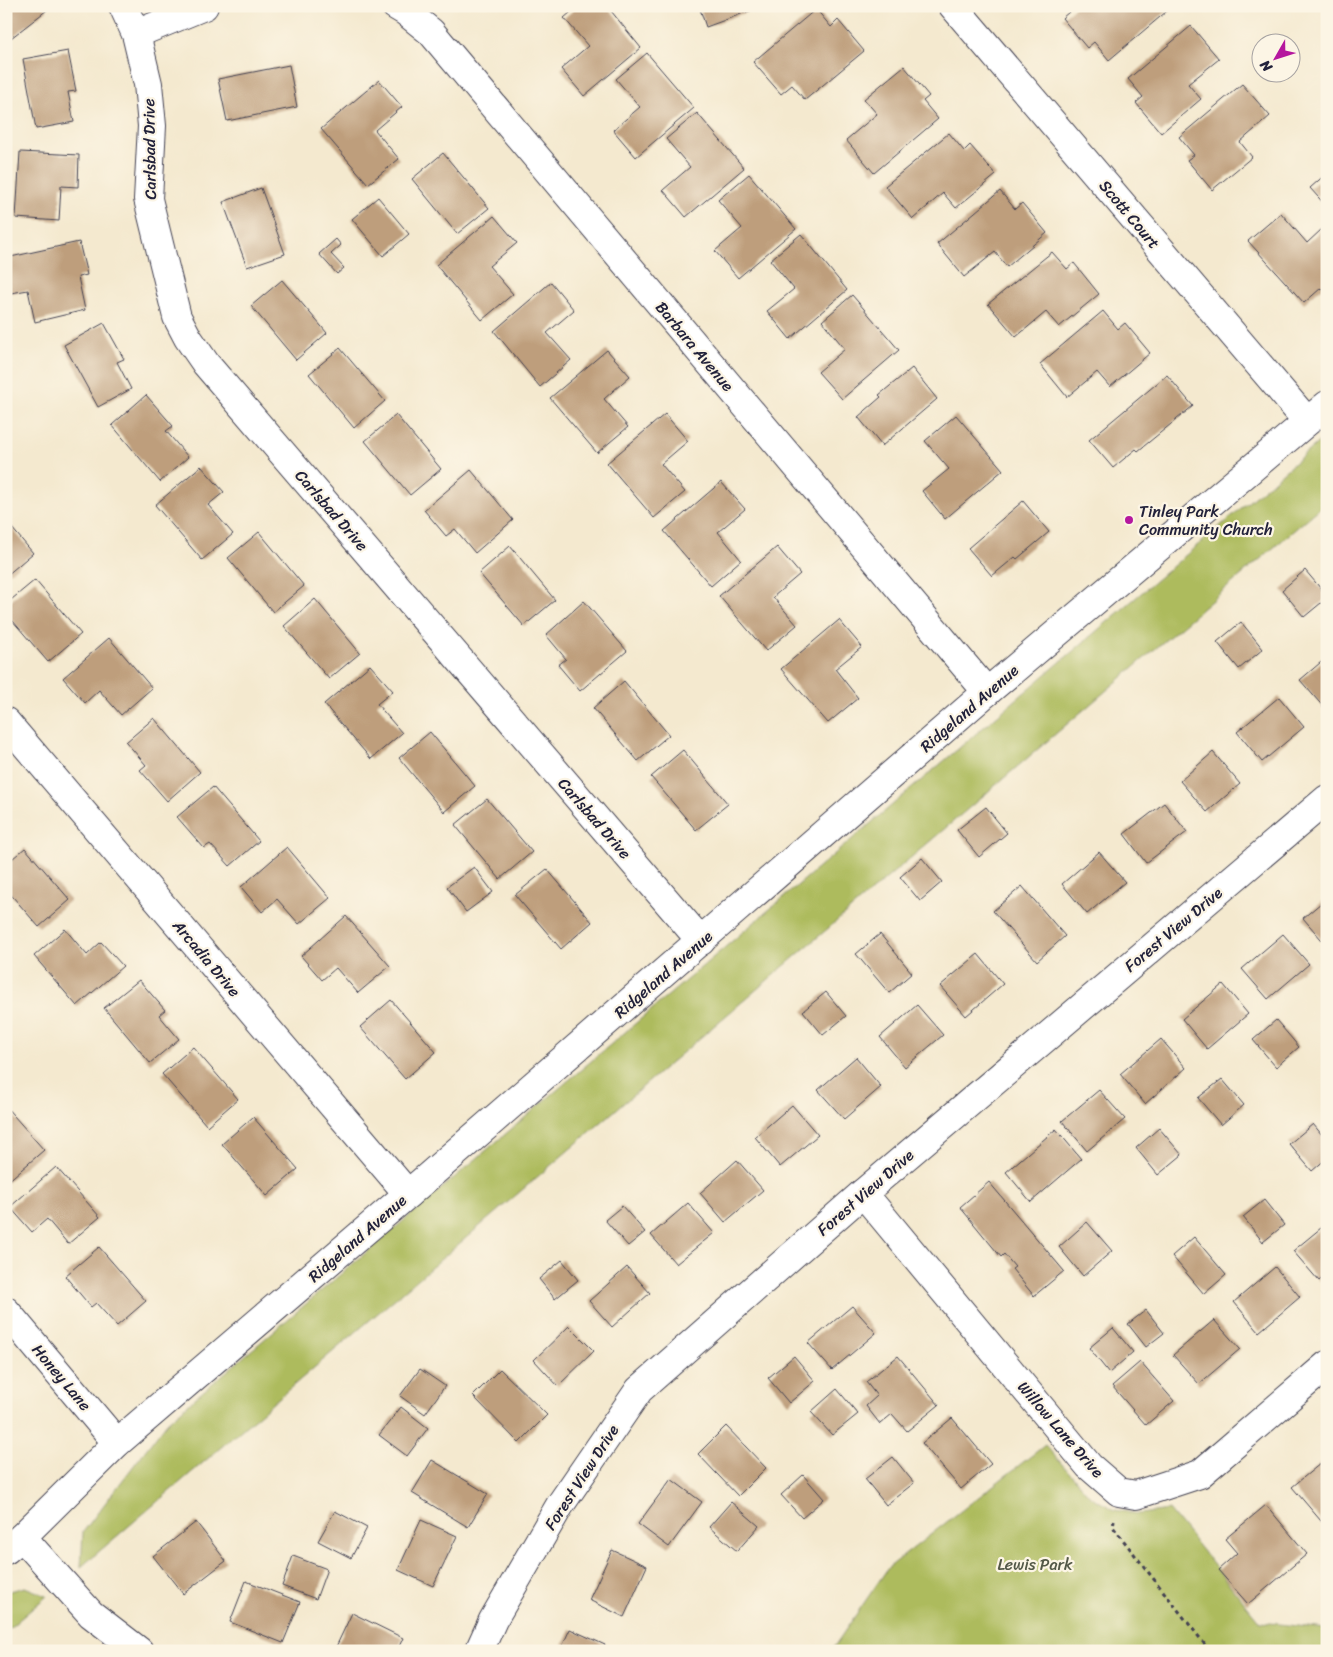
<svg xmlns="http://www.w3.org/2000/svg" width="1333" height="1657" viewBox="0 0 1333 1657" font-family="Sriracha,sans-serif">
	<style>
		.green { fill: #adbb5d; stroke: #686e4c }
		.building { fill: #be9e7c }
		.lines { fill: none; stroke-linecap: round; stroke-linejoin: round }
		.street-casing { stroke: #424051; stroke-width: 30 }
		.path { stroke: #424051; stroke-width: 3; stroke-dasharray: 4 4; stroke-linecap: butt }
		.street { stroke: #fff; stroke-width: 28 }
		.poi-dot { fill: #b5179e; stroke: #fcf5e5; stroke-width: 2 }
		.labels { text-anchor: middle; stroke-width: 4.5; stroke-linejoin: round; paint-order: stroke }
		.street-label { font-size: 16px; fill: #22223b; stroke: #fcf5e5 }
		.poi-label { font-size: 16px; fill: #22223b; stroke: #fcf5e5; text-anchor: start }
		.park-label { font-size: 16px; fill: #535847; stroke: #fcf5e5 }
	</style>
	<rect width="100%" height="100%" fill="#fcf5e5"/>
	<filter id="ink" filterUnits="userSpaceOnUse"><feTurbulence type="fractalNoise" baseFrequency=".02" numOctaves="2"/><feDisplacementMap in="SourceGraphic" scale="10" xChannelSelector="R" yChannelSelector="G"/><feConvolveMatrix kernelMatrix="1 2 1 2 8 2 1 2 1" color-interpolation-filters="sRGB"/></filter>
	<filter id="wash" filterUnits="userSpaceOnUse"><feTurbulence type="fractalNoise" baseFrequency=".0096" numOctaves="4" result="noise"/><feDisplacementMap in="SourceGraphic" scale="20" xChannelSelector="R" yChannelSelector="G"/><feGaussianBlur stdDeviation="1.12" result="paint"/><feColorMatrix in="noise" values="0 0 0 0 0 0 0 0 0 0 0 0 0 0 0 0 0 1.4 0 .05"/><feComposite in="paint" operator="in"/></filter>
	<g filter="url(#wash)">
		<rect width="100%" height="100%" fill="#f4e9cf"/>
		<g class="green">
			<polygon points="1327,435 1327,502 81,1567 83,1532 167,1422"/>
			<polygon points="1045,1445 1091,1497 1115,1510 1140,1514 1169,1510 1260,1622 1327,1629 1327,1651 831,1651 888,1568"/>
			<polygon points="25,1587 47,1596 6,1631 6,1592"/>
		</g>
		<g id="blocks">
			<g class="building">
				<polygon points="6,6 44,6 47,10 11,38 6,32"/>
				<polygon points="578,6 607,6 641,48 584,96 561,69 588,46 564,18"/>
				<polygon points="699,6 763,6 706,27"/>
				<polygon points="1076,6 1173,6 1109,60 1094,42 1087,48 1062,18"/>
				<polygon points="816,9 831,27 838,20 864,51 805,100 792,85 781,94 753,62"/>
				<polygon points="1191,26 1219,59 1188,84 1201,99 1161,133 1136,103 1143,97 1128,79"/>
				<polygon points="68,51 76,91 68,92 74,122 36,129 23,59"/>
				<polygon points="647,53 694,108 636,157 613,130 640,107 616,79"/>
				<polygon points="289,65 297,107 227,121 218,79"/>
				<polygon points="904,66 929,96 923,101 938,119 874,173 846,140 877,114 864,99"/>
				<polygon points="379,80 402,107 375,130 399,159 368,184 321,129"/>
				<polygon points="1242,84 1270,116 1240,142 1252,157 1212,190 1187,160 1194,155 1179,137"/>
				<polygon points="697,113 744,168 686,217 663,190 690,167 666,139"/>
				<polygon points="949,133 964,151 970,145 996,175 956,208 943,193 913,219 885,186"/>
				<polygon points="20,152 79,155 78,187 61,186 59,221 16,218"/>
				<polygon points="443,153 489,208 457,234 412,179"/>
				<polygon points="1327,173 1327,207 1310,188"/>
				<polygon points="749,174 796,229 738,278 715,251 742,228 718,200"/>
				<polygon points="261,188 285,254 247,267 223,202"/>
				<polygon points="1000,191 1015,209 1022,203 1047,233 1007,267 995,252 964,277 937,244"/>
				<polygon points="378,197 409,234 383,256 352,219"/>
				<polygon points="1281,213 1307,243 1322,229 1327,235 1327,294 1321,288 1304,303 1248,241"/>
				<polygon points="494,216 517,243 489,266 513,294 482,320 436,265"/>
				<polygon points="801,234 847,290 790,339 767,311 794,289 770,260"/>
				<polygon points="336,239 341,245 331,254 344,268 337,274 319,254"/>
				<polygon points="79,242 87,275 78,277 85,310 35,322 28,290 11,293 6,272 6,258"/>
				<polygon points="1052,252 1067,269 1074,263 1099,294 1059,327 1046,312 1016,337 988,304"/>
				<polygon points="282,280 327,333 296,360 251,306"/>
				<polygon points="551,282 574,310 547,333 571,360 540,387 494,331"/>
				<polygon points="852,295 899,350 842,399 818,372 845,349 822,321"/>
				<polygon points="1103,311 1118,329 1125,323 1150,353 1110,387 1097,372 1067,397 1040,364"/>
				<polygon points="104,323 124,359 117,362 131,389 98,407 64,345"/>
				<polygon points="340,348 385,401 354,428 309,374"/>
				<polygon points="607,350 630,376 604,399 628,427 597,453 550,398"/>
				<polygon points="912,368 937,399 882,446 858,417 881,397 879,395"/>
				<polygon points="1167,375 1193,406 1138,451 1136,449 1113,468 1089,440"/>
				<polygon points="146,395 173,426 166,431 188,457 160,482 112,425"/>
				<polygon points="665,414 688,441 661,464 685,492 654,518 607,463"/>
				<polygon points="396,415 441,469 410,495 365,441"/>
				<polygon points="956,415 1003,470 945,519 922,491 949,469 925,441"/>
				<polygon points="201,466 224,492 208,505 233,534 202,560 155,505"/>
				<polygon points="471,470 513,520 475,553 455,529 446,536 424,510"/>
				<polygon points="721,482 745,509 718,532 741,560 711,586 664,531"/>
				<polygon points="1023,501 1049,532 1017,559 1015,557 992,576 968,548"/>
				<polygon points="6,521 33,553 6,576"/>
				<polygon points="259,532 304,586 273,612 228,558"/>
				<polygon points="510,546 555,600 524,626 479,573"/>
				<polygon points="777,547 800,574 773,597 797,625 766,651 719,596"/>
				<polygon points="1305,570 1327,596 1327,598 1304,617 1282,590"/>
				<polygon points="35,580 81,634 48,662 6,613 6,604"/>
				<polygon points="315,599 360,653 329,679 284,626"/>
				<polygon points="584,601 627,651 580,691 558,665 566,659 546,635"/>
				<polygon points="839,620 862,647 835,669 858,698 828,723 781,669"/>
				<polygon points="1241,622 1263,649 1239,669 1217,642"/>
				<polygon points="109,638 152,688 121,715 99,690 85,703 63,678"/>
				<polygon points="1327,657 1327,709 1326,710 1300,680"/>
				<polygon points="370,665 393,691 377,704 402,733 371,759 324,704"/>
				<polygon points="624,681 669,735 638,761 593,708"/>
				<polygon points="1279,697 1304,727 1262,762 1237,732"/>
				<polygon points="154,718 200,772 167,801 140,770 146,765 126,742"/>
				<polygon points="430,732 475,786 444,812 399,758"/>
				<polygon points="683,750 728,804 696,830 651,777"/>
				<polygon points="1213,752 1240,784 1207,812 1180,781"/>
				<polygon points="213,787 259,841 230,866 210,844 204,848 177,817"/>
				<polygon points="487,799 532,852 500,879 455,825"/>
				<polygon points="1164,803 1187,832 1146,863 1124,834"/>
				<polygon points="986,807 1007,833 979,857 957,830"/>
				<polygon points="287,847 330,898 299,924 277,899 262,912 241,887"/>
				<polygon points="25,848 70,900 39,927 6,889 6,864"/>
				<polygon points="1099,852 1125,882 1087,914 1062,884"/>
				<polygon points="922,858 942,882 920,901 900,877"/>
				<polygon points="474,867 493,892 466,912 447,887"/>
				<polygon points="547,869 592,922 561,949 515,895"/>
				<polygon points="1022,886 1065,936 1037,961 993,911"/>
				<polygon points="1327,898 1327,946 1303,918"/>
				<polygon points="346,916 390,966 358,993 336,968 322,980 301,956"/>
				<polygon points="65,929 87,955 101,942 123,966 77,1006 34,956"/>
				<polygon points="880,934 912,973 889,993 856,954"/>
				<polygon points="1283,934 1309,964 1268,999 1242,969"/>
				<polygon points="978,954 1003,984 966,1016 940,986"/>
				<polygon points="139,980 165,1010 159,1015 179,1039 150,1063 104,1008"/>
				<polygon points="1223,984 1248,1014 1207,1049 1182,1019"/>
				<polygon points="826,992 846,1016 823,1035 803,1011"/>
				<polygon points="391,1000 436,1052 405,1079 360,1027"/>
				<polygon points="917,1005 943,1035 905,1067 880,1037"/>
				<polygon points="1276,1020 1299,1047 1276,1067 1253,1040"/>
				<polygon points="1161,1039 1186,1068 1145,1104 1120,1074"/>
				<polygon points="193,1047 238,1099 207,1126 162,1074"/>
				<polygon points="856,1057 881,1087 844,1119 818,1090"/>
				<polygon points="1222,1079 1244,1105 1221,1125 1198,1098"/>
				<polygon points="1099,1090 1125,1119 1087,1151 1062,1121"/>
				<polygon points="792,1105 818,1135 780,1167 755,1137"/>
				<polygon points="6,1107 44,1150 6,1183"/>
				<polygon points="253,1117 298,1169 267,1196 222,1144"/>
				<polygon points="1313,1124 1327,1141 1327,1158 1312,1171 1289,1144"/>
				<polygon points="1159,1128 1182,1155 1158,1175 1136,1148"/>
				<polygon points="1056,1129 1081,1159 1031,1202 1006,1172"/>
				<polygon points="737,1160 763,1190 725,1222 700,1193"/>
				<polygon points="56,1167 100,1217 68,1244 47,1219 32,1232 10,1207"/>
				<polygon points="989,1182 1064,1271 1034,1296 1012,1269 1015,1267 1004,1254 1001,1257 960,1207"/>
				<polygon points="1264,1200 1284,1225 1263,1242 1243,1217"/>
				<polygon points="688,1203 714,1233 676,1264 651,1235"/>
				<polygon points="622,1206 645,1232 628,1246 605,1220"/>
				<polygon points="1087,1222 1112,1251 1083,1276 1059,1247"/>
				<polygon points="1327,1223 1327,1274 1319,1281 1293,1251"/>
				<polygon points="1194,1237 1226,1275 1204,1294 1172,1256"/>
				<polygon points="99,1247 146,1301 117,1326 96,1303 91,1307 65,1276"/>
				<polygon points="562,1260 578,1280 555,1299 539,1279"/>
				<polygon points="627,1267 650,1293 612,1327 589,1301"/>
				<polygon points="1275,1267 1300,1297 1259,1332 1234,1302"/>
				<polygon points="852,1306 876,1333 832,1370 808,1343"/>
				<polygon points="1146,1310 1164,1333 1146,1347 1128,1324"/>
				<polygon points="1214,1320 1240,1349 1199,1384 1173,1355"/>
				<polygon points="569,1326 594,1351 558,1386 534,1360"/>
				<polygon points="1113,1328 1133,1352 1109,1373 1089,1348"/>
				<polygon points="794,1356 815,1381 789,1403 768,1378"/>
				<polygon points="898,1356 939,1405 907,1431 892,1414 880,1424 866,1406 877,1396 866,1382"/>
				<polygon points="1140,1362 1174,1401 1146,1425 1112,1386"/>
				<polygon points="420,1369 445,1386 425,1414 400,1396"/>
				<polygon points="500,1369 547,1415 519,1443 473,1396"/>
				<polygon points="837,1389 858,1414 832,1435 811,1412"/>
				<polygon points="401,1407 428,1428 407,1456 379,1435"/>
				<polygon points="952,1418 991,1464 961,1489 922,1443"/>
				<polygon points="726,1426 766,1468 738,1496 698,1454"/>
				<polygon points="893,1457 914,1483 886,1505 865,1479"/>
				<polygon points="432,1460 488,1494 468,1527 412,1493"/>
				<polygon points="1321,1463 1327,1470 1327,1528 1292,1487"/>
				<polygon points="803,1475 824,1499 802,1518 781,1495"/>
				<polygon points="671,1479 702,1502 669,1547 638,1524"/>
				<polygon points="731,1502 759,1526 737,1551 709,1527"/>
				<polygon points="1266,1505 1307,1554 1248,1604 1218,1570 1237,1553 1225,1539"/>
				<polygon points="335,1511 367,1528 351,1558 318,1541"/>
				<polygon points="421,1520 457,1536 433,1586 398,1570"/>
				<polygon points="196,1522 226,1561 183,1594 153,1556"/>
				<polygon points="612,1550 647,1566 624,1617 589,1600"/>
				<polygon points="293,1556 327,1569 316,1599 282,1586"/>
				<polygon points="246,1581 300,1602 283,1643 230,1622"/>
				<polygon points="352,1613 403,1638 397,1651 334,1651"/>
				<polygon points="570,1629 605,1645 602,1651 560,1651"/>
			</g>
		</g>
	</g>
	<g filter="url(#ink)">
		<use href="#blocks" fill-opacity="0" stroke="#424051" stroke-width="1"/>
		<g class="lines">
			<defs>
				<g id="street">
					<polyline points="123,6 136,34 148,84 152,126 148,199 177,317 188,338 206,364 701,941"/>
					<polyline points="396,6 406,12 431,32 987,692"/>
					<polyline points="953,6 1307,421"/>
					<polyline points="136,34 204,6"/>
					<polyline points="6,722 408,1194"/>
					<polyline points="863,1193 1089,1466 1119,1492 1136,1495 1200,1474 1327,1365"/>
					<polyline points="6,1311 117,1443"/>
					<polyline points="22,1537 91,1614 139,1651"/>
					<polyline points="6,1550 22,1537 117,1443 408,1194 987,692 1327,405"/>
					<polyline points="479,1651 493,1620 560,1505 639,1390 863,1193 1327,799"/>
				</g>
			</defs>
			<use href="#street" class="street-casing"/>
			<polyline class="path" points="1114,1520 1113,1527 1210,1651"/>
			<use href="#street" class="street"/>
		</g>
	</g>
	<circle class="poi-dot" cx="1129" cy="520" r="5"/>
	<g class="labels">
		<g class="street-label">
			<text transform="translate(149 149) rotate(-91)" y="6">Carlsbad Drive</text>
			<text transform="translate(1130 214) rotate(50)" y="6">Scott Court</text>
			<text transform="translate(695 346) rotate(50)" y="6">Barbara Avenue</text>
			<text transform="translate(332 510) rotate(49)" y="6">Carlsbad Drive</text>
			<text transform="translate(969 708) rotate(-41)" y="6">Ridgeland Avenue</text>
			<text transform="translate(595 818) rotate(49)" y="6">Carlsbad Drive</text>
			<text transform="translate(1173 929) rotate(-40)" y="6">Forest View Drive</text>
			<text transform="translate(207 958) rotate(50)" y="6">Arcadia Drive</text>
			<text transform="translate(663 974) rotate(-41)" y="6">Ridgeland Avenue</text>
			<text transform="translate(865 1192) rotate(-41)" y="6">Forest View Drive</text>
			<text transform="translate(357 1238) rotate(-41)" y="6">Ridgeland Avenue</text>
			<text transform="translate(62 1377) rotate(50)" y="6">Honey Lane</text>
			<text transform="translate(1061 1429) rotate(49)" y="6">Willow Lane Drive</text>
			<text transform="translate(581 1477) rotate(-57)" y="6">Forest View Drive</text>
		</g>
		<g class="poi-label">
			<text x="1139" y="517">Tinley Park<tspan x="1139" dy="18">Community Church</tspan></text>
		</g>
		<g class="park-label">
			<text x="1035" y="1570">Lewis Park</text>
		</g>
	</g>
	<rect width="1333" height="1657" fill="none" stroke="#fcf5e5" stroke-width="25"/>
	<g transform="translate(1276 58) rotate(231)"><circle r="24" fill="#fcf5e5" stroke="#a5a1a1"/>
	<path d="M0-4L9 19L0 12L-9 19Z" fill="#b5179e"/>
	<text y="-8" font-size="14" font-weight="bold" text-anchor="middle" fill="#22223b">N</text>
	</g>
</svg>
